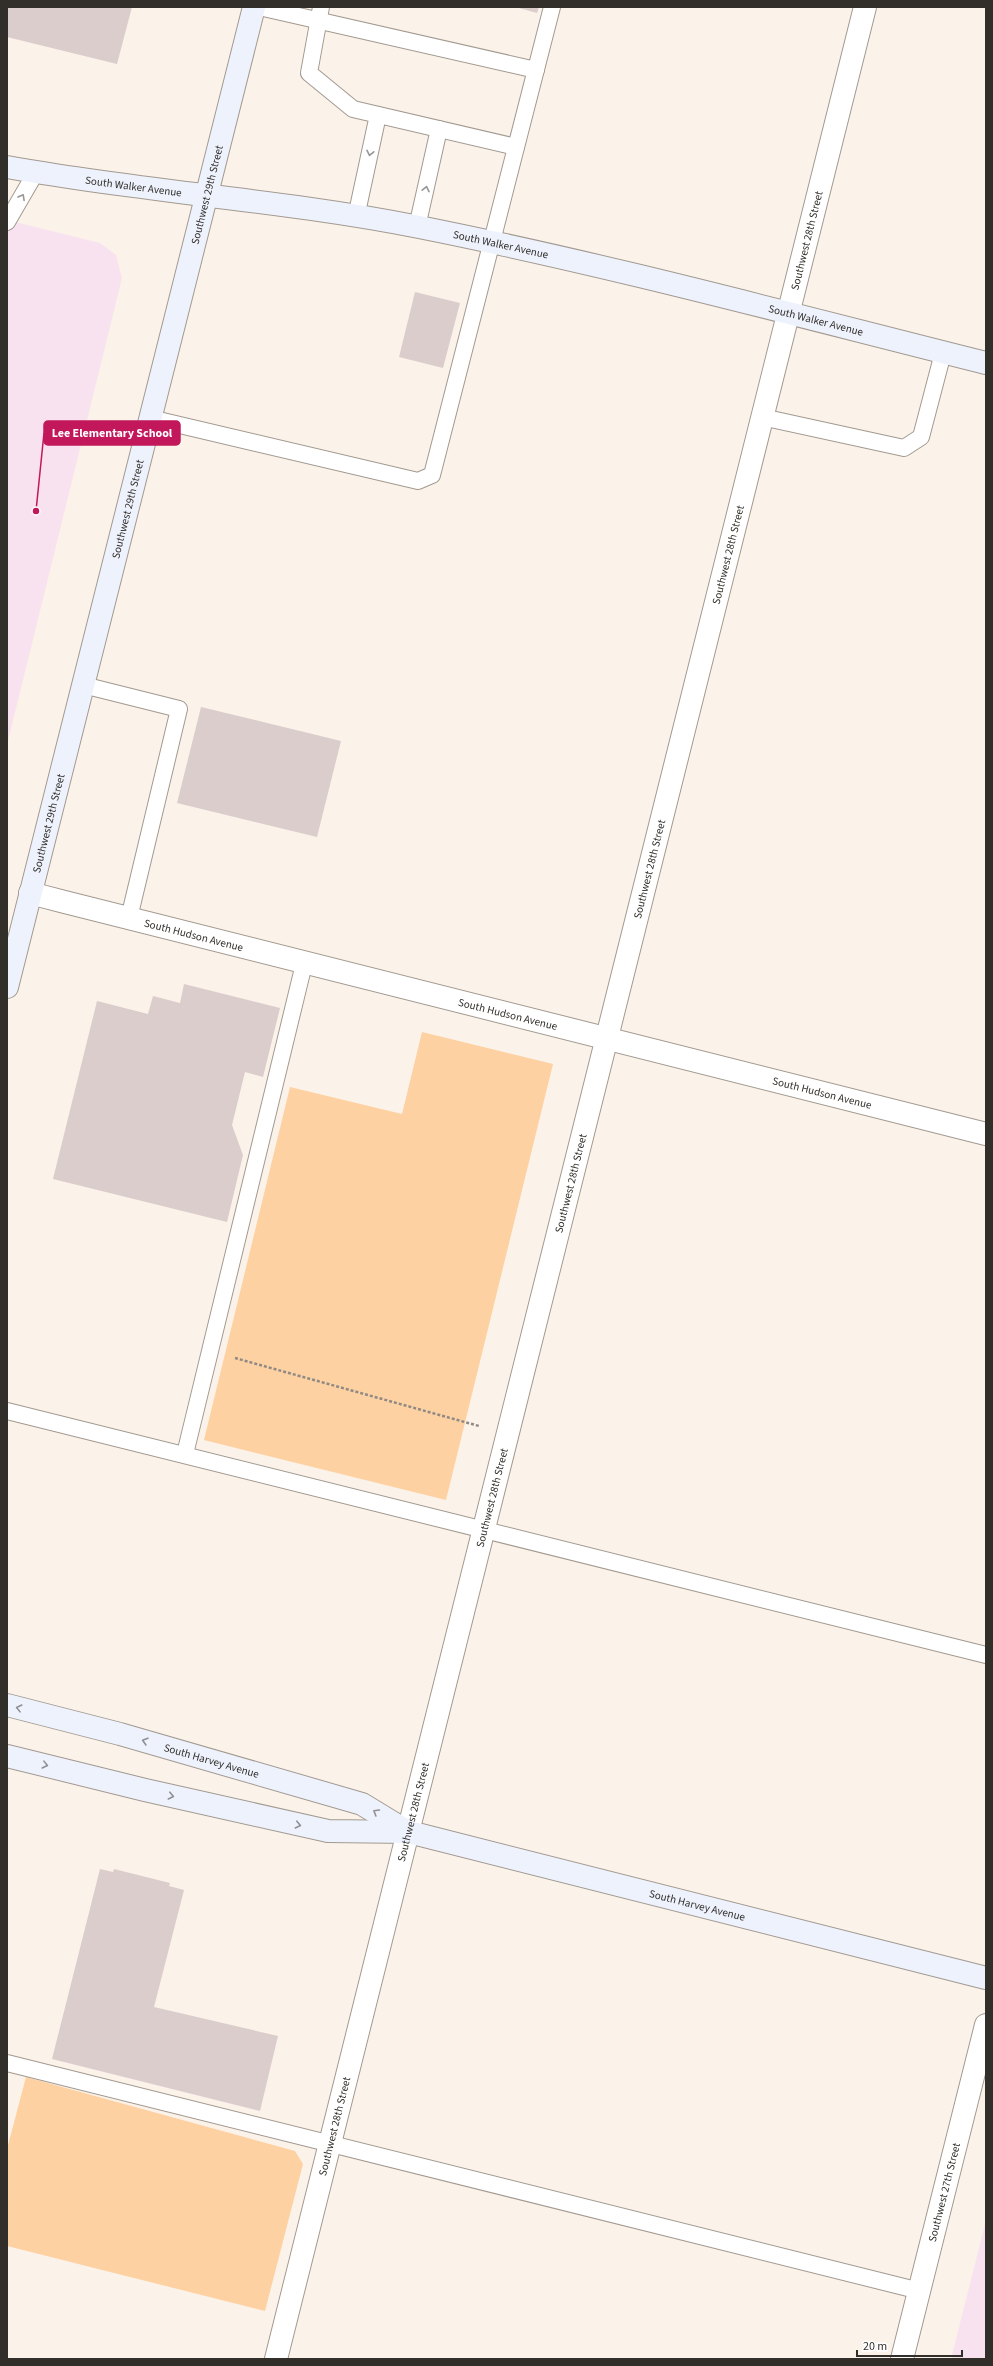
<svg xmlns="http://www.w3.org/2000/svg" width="993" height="2366" viewBox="0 0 993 2366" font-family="'Source Sans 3',sans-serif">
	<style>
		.education { fill: #f8e2ef }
		.green { fill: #fed1a2 }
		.building { fill: #dbcdcc }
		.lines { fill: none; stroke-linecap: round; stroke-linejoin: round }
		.lane-casing { stroke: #a29a91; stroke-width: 18 }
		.street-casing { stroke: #a29a91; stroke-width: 24 }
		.secondary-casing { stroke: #a29a91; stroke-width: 24 }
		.path { stroke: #908a84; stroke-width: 2.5; stroke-dasharray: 3 2; stroke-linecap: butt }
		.lane { stroke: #fff; stroke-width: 16 }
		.street { stroke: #fff; stroke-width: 22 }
		.secondary { stroke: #eef2fd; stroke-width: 22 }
		.oneway { stroke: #989795 }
		.oneway2 { stroke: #909094 }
		.labels { text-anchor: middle; stroke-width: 3; stroke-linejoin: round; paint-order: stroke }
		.street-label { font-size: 11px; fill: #322f2b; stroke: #fff }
		.leader { fill: none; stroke: #c2185b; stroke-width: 1.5 }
		.callout-dot { fill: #c2185b; stroke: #fff; stroke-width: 1.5 }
		.callout { fill: #c2185b; stroke: #c2185b; stroke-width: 1.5 }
		.callout-label { font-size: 12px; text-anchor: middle; font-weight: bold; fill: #fff }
	</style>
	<rect width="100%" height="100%" fill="#fbf2e9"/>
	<g class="education">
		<polygon points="7,220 100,243 116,255 122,278 7,745"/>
		<polygon points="986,2220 986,2359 951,2359"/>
	</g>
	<g class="green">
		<polygon points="422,1032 553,1064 446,1500 204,1440 290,1087 402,1114"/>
		<polygon points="26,2077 295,2151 303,2164 265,2311 7,2246 7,2149"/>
	</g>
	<g class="building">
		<polygon points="7,7 132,7 117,64 7,37"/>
		<polygon points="515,7 539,7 537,13"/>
		<polygon points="415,292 460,303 443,368 399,357"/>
		<polygon points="201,707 341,741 317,837 177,803"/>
		<polygon points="184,984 280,1008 263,1077 245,1072 232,1125 243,1155 227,1222 53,1179 97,1001 148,1014 153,996 180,1003"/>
		<polygon points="100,1869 113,1872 114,1869 170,1883 169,1886 184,1890 154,2007 278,2036 260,2111 52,2059"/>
	</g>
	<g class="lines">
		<defs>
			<g id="lane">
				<polyline points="259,7 536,70"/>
				<polyline points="321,7 309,73 353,109 516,147"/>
				<polyline points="356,217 378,115"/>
				<polyline points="7,222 36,172"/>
				<polyline points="417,227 439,129"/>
				<polyline points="762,417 904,448 921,437 943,353"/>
				<polyline points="150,418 418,481 432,475 552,7"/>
				<polyline points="83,685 179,709 129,918"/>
				<polyline points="7,1411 986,1655"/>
				<polyline points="185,1454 304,964"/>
				<polyline points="7,2063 920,2291"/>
			</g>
			<g id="street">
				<path id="s1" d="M30 893C348 975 667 1053 986 1134"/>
				<path id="s2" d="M276 2359 865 7"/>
				<path id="s3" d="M902 2359 986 2025"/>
			</g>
			<g id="secondary">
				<path id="s4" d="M7 167C144 192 283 200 419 227 610 265 798 316 986 363"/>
				<path id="s5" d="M7 987 254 7"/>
				<path id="s6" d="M7 1705 120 1734 362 1804 408 1832"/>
				<path id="s7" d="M7 1756 145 1790 328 1831 409 1832 986 1978"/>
			</g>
		</defs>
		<use href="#lane" class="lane-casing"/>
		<use href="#street" class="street-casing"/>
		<use href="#secondary" class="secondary-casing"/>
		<polyline class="path" points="235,1358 479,1426"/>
		<use href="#lane" class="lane"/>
		<use href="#street" class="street"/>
		<use href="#secondary" class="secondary"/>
	</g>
	<defs><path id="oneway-chevron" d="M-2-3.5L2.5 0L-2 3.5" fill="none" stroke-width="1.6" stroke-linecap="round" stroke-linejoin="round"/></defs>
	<g class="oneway">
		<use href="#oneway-chevron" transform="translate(370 153) rotate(102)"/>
		<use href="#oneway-chevron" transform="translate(426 189) rotate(-78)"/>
		<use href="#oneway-chevron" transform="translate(22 197) rotate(-61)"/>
	</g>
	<g class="oneway2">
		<use href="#oneway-chevron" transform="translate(19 1708) rotate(-166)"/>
		<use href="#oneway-chevron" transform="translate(145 1741) rotate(-164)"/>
		<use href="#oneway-chevron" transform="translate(45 1765) rotate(14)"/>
		<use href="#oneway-chevron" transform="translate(171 1796) rotate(13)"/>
		<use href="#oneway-chevron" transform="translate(376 1812) rotate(-149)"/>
		<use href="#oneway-chevron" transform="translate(298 1825) rotate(13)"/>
	</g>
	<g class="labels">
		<g class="street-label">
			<text dy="4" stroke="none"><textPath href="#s4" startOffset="128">South Walker Avenue</textPath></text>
			<text dy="4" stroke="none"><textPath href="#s5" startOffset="817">Southwest 29th Street</textPath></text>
			<text dy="4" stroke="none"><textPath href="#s2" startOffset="2184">Southwest 28th Street</textPath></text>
			<text dy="4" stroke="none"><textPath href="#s4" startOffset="500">South Walker Avenue</textPath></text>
			<text dy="4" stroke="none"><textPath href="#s4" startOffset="824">South Walker Avenue</textPath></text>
			<text dy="4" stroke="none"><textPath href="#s5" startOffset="493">Southwest 29th Street</textPath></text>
			<text dy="4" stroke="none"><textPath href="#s2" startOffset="1860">Southwest 28th Street</textPath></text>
			<text dy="4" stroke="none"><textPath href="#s5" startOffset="169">Southwest 29th Street</textPath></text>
			<text dy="4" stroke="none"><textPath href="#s2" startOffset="1536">Southwest 28th Street</textPath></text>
			<text dy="4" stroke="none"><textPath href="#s1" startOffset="169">South Hudson Avenue</textPath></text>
			<text dy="4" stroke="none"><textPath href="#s1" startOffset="493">South Hudson Avenue</textPath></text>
			<text dy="4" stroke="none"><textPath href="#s1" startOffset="817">South Hudson Avenue</textPath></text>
			<text dy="4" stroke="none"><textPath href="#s2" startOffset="1212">Southwest 28th Street</textPath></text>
			<text dy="4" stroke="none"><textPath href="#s2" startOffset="888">Southwest 28th Street</textPath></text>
			<text dy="4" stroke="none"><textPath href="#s6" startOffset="212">South Harvey Avenue</textPath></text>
			<text dy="4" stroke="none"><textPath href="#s2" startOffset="564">Southwest 28th Street</textPath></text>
			<text dy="4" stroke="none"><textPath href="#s7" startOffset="708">South Harvey Avenue</textPath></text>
			<text dy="4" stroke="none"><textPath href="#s2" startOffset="240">Southwest 28th Street</textPath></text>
			<text dy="4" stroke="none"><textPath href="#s3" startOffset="172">Southwest 27th Street</textPath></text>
		</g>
	</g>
	<path class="leader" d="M36 511L44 433"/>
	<circle class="callout-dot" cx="36" cy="511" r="4"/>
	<rect class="callout" x="44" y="421" width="136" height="24" rx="4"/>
	<g class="callout-label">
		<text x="112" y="437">Lee Elementary School</text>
	</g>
	<rect width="993" height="2366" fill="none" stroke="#322f2b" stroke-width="16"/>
	<path d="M857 2350v6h105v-6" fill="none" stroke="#322f2b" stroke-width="2"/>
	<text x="863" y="2350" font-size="12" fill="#322f2b" stroke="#ffffff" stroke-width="3" paint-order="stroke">20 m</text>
</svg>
